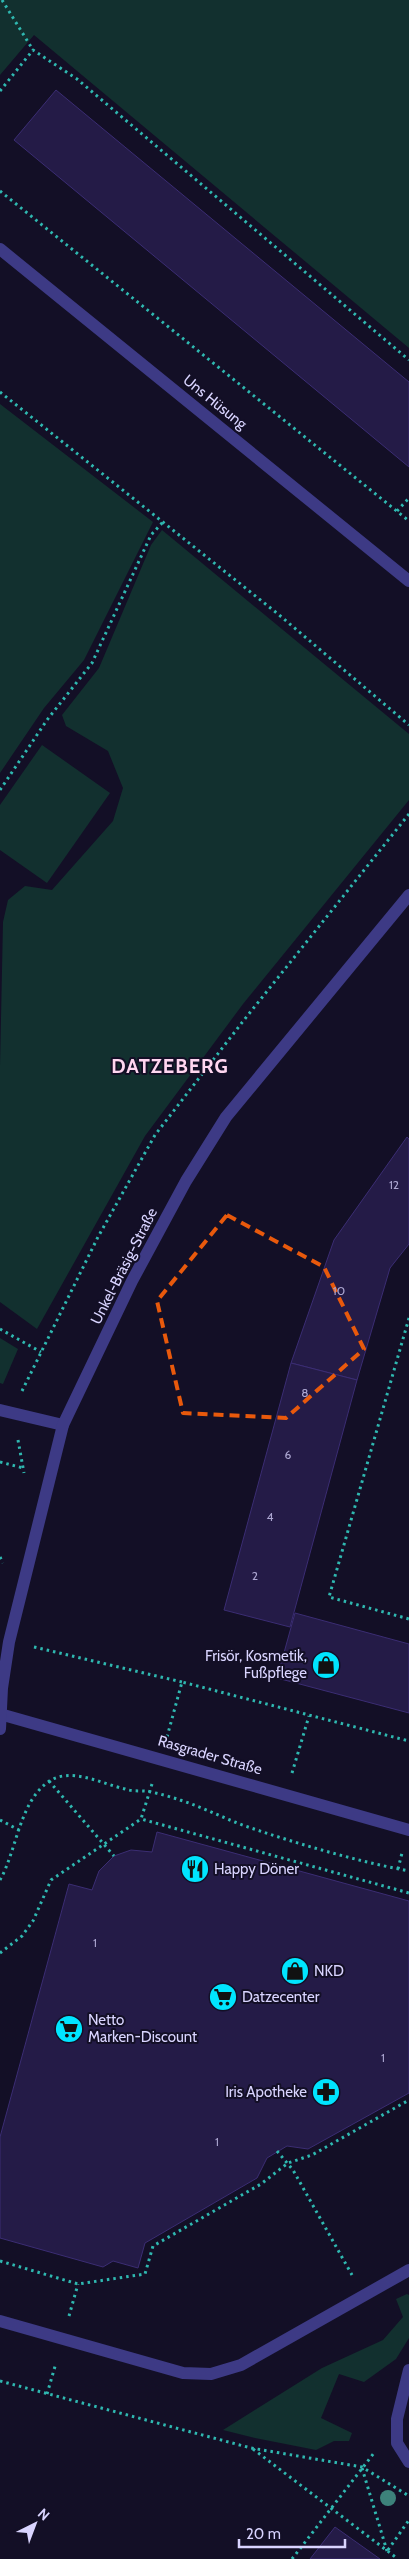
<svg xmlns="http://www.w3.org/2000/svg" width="409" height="2559" viewBox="0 0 409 2559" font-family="Cabin,sans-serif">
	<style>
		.green { fill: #12302f }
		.building { fill: #241b47; stroke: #3b2d73 }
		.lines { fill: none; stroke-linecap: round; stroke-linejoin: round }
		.path { stroke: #2fb8b0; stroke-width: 3; stroke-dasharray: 2.5 4; stroke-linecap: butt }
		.minor { stroke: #3d3a85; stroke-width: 12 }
		.tree { fill: #3d827b }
		.marked { fill: none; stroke: #e8590c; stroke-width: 4; stroke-dasharray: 10 6; stroke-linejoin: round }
		.labels { text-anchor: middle; stroke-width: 4; stroke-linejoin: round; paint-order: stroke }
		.number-label { font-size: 12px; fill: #aca6d1 }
		.street-label { font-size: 15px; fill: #d9d4ff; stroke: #130f26 }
		.poi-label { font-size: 15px; fill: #d9d4ff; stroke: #130f26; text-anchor: start }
		.district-label { font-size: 20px; font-weight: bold; letter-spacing: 1px; fill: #ffd6f0; stroke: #130f26 }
	</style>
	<rect width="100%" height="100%" fill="#130f26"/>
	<g class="green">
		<polygon points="0,0 409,0 409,348 34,35 0,75"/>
		<polygon points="0,404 153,522 84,660 44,708 0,773"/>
		<polygon points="162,530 409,734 409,800 243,1004 145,1136 37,1329 0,1302 0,1066 3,922 8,900 25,886 52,890 113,821 123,788 108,751 66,726 62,715 99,668 151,545"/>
		<polygon points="42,745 110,793 47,883 0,850 0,805"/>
		<polygon points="0,1338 18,1349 3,1384 0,1383"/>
		<polygon points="407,2294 409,2295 409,2338 396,2359 364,2382 339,2374 321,2418 352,2433 349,2441 334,2441 316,2450 255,2438 223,2430 322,2368 383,2340 403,2317 396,2299"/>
	</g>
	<g class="building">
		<polygon points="56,90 409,382 409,467 14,140"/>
		<polygon points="407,1137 409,1139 409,1244 390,1268 357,1380 291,1363 334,1240"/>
		<polygon points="291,1363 357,1380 290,1627 224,1610"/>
		<polygon points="295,1613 409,1644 409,1713 277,1678"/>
		<polygon points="157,1832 409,1901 409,2093 308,2149 287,2146 267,2158 257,2178 145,2243 138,2268 113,2261 103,2267 0,2238 0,2137 69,1884 92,1890 99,1871 114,1856 131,1850 152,1852"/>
		<polygon points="335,2527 380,2559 310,2559"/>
	</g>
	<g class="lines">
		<g class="path">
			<polyline points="2,0 33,50"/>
			<polyline points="0,91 33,50 77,79 409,360"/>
			<polyline points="0,191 409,521"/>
			<polyline points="0,392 278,614 409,725"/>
			<polyline points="397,511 409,498"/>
			<polyline points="0,790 47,720 92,663 151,535 163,522"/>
			<polyline points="409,1318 329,1597 409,1619"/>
			<polyline points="0,1329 41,1352"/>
			<polyline points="22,1391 98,1237 155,1135 244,1020 409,814"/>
			<polyline points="18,1440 24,1473"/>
			<polyline points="0,1462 23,1468"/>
			<polyline points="0,1557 3,1563"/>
			<polyline points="34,1647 182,1682"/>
			<polyline points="167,1737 182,1682 409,1741"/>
			<polyline points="292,1773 309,1716"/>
			<polyline points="49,1781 114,1856"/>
			<polyline points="152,1784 141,1819 409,1893"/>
			<polyline points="0,1820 19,1830"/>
			<polyline points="398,1869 402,1853"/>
			<path d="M0 1880C17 1850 19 1803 48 1782 70 1766 102 1784 125 1789 133 1792 143 1790 151 1792 161 1794 171 1797 180 1800 205 1808 227 1820 251 1828 302 1845 356 1861 409 1871"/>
			<polyline points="0,1953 22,1936 33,1921 51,1880 141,1819"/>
			<polyline points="277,2151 293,2170 352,2275"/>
			<polyline points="0,2261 78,2284 145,2274 153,2246 261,2184 288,2163 312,2155 409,2100"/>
			<polyline points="69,2316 78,2284"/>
			<polyline points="0,2381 251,2448 362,2467 409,2496"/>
			<polyline points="47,2394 56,2363"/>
			<polyline points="253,2449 398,2559"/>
			<polyline points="362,2468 387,2551"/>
			<polyline points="388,2550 409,2520"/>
			<polyline points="292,2559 374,2453"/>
		</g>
		<g class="minor">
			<polyline points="0,249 409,581"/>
			<polyline points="0,1410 63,1425"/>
			<polyline points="0,1714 409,1830"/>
			<polyline points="0,1729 2,1688 9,1642 63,1425 132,1281 186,1181 226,1117 409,895"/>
			<polyline points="0,2321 183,2373 211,2374 241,2365 409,2270"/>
			<polyline points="409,2370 397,2419 397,2443 409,2462"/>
		</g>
	</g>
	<circle class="tree" cx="388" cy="2498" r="8"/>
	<path class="marked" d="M227 1215 324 1267 364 1349 286 1418 183 1413 157 1301Z"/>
	<defs>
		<symbol id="shop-disc" viewBox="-11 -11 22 22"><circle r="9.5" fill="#00e5ff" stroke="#130f26"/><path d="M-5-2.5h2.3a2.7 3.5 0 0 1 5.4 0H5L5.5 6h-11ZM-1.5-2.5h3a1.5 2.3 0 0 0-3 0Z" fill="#111"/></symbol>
		<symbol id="restaurant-disc" viewBox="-11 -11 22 22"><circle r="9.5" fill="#00e5ff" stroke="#130f26"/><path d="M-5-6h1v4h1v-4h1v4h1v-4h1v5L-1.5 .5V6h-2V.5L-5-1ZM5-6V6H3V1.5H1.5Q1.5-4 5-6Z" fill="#111"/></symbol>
		<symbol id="supermarket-disc" viewBox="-11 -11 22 22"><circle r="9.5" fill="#00e5ff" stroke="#130f26"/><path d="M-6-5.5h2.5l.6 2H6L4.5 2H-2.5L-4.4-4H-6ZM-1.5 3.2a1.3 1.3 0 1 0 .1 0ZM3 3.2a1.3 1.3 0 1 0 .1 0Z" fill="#111"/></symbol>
		<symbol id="pharmacy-disc" viewBox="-11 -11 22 22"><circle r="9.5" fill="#00e5ff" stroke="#130f26"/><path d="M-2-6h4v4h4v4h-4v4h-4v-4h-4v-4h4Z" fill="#111"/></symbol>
	</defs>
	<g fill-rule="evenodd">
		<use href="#shop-disc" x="310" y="1649" width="32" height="32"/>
		<use href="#restaurant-disc" x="179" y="1853" width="32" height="32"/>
		<use href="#shop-disc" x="279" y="1955" width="32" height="32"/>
		<use href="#supermarket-disc" x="207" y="1981" width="32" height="32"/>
		<use href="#supermarket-disc" x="53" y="2013" width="32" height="32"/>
		<use href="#pharmacy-disc" x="310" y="2076" width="32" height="32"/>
	</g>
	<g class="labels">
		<g class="number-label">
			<text x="394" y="1189">12</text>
			<text x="339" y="1295">10</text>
			<text x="305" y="1397">8</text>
			<text x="288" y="1459">6</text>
			<text x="270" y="1521">4</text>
			<text x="255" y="1580">2</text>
			<text x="95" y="1947">1</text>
			<text x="383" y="2062">1</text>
			<text x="217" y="2146">1</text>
		</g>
		<g class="street-label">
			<text transform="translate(215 402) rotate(39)" y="5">Uns Hüsung</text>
			<text transform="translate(124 1266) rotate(-63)" y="5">Unkel-Bräsig-Straße</text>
			<text transform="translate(210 1755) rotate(16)" y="5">Rasgrader Straße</text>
		</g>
		<g class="poi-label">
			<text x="307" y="1661" text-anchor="end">Frisör, Kosmetik,<tspan x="307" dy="17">Fußpflege</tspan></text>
			<text x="214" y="1874">Happy Döner</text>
			<text x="314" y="1976">NKD</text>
			<text x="242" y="2002">Datzecenter</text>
			<text x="88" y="2025">Netto<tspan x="88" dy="17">Marken-Discount</tspan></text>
			<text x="307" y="2097" text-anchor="end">Iris Apotheke</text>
		</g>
		<g class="district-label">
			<text x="170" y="1073">DATZEBERG</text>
		</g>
	</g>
	<g transform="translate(35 2524) rotate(42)" stroke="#130f26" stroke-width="4" paint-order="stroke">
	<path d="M0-4L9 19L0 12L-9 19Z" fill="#d9d4ff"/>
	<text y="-8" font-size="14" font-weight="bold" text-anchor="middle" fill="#d9d4ff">N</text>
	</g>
	<path d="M239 2539v8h106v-8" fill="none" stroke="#d9d4ff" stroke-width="2.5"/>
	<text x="246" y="2539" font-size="15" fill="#d9d4ff" stroke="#130f26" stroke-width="4" paint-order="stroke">20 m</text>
</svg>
